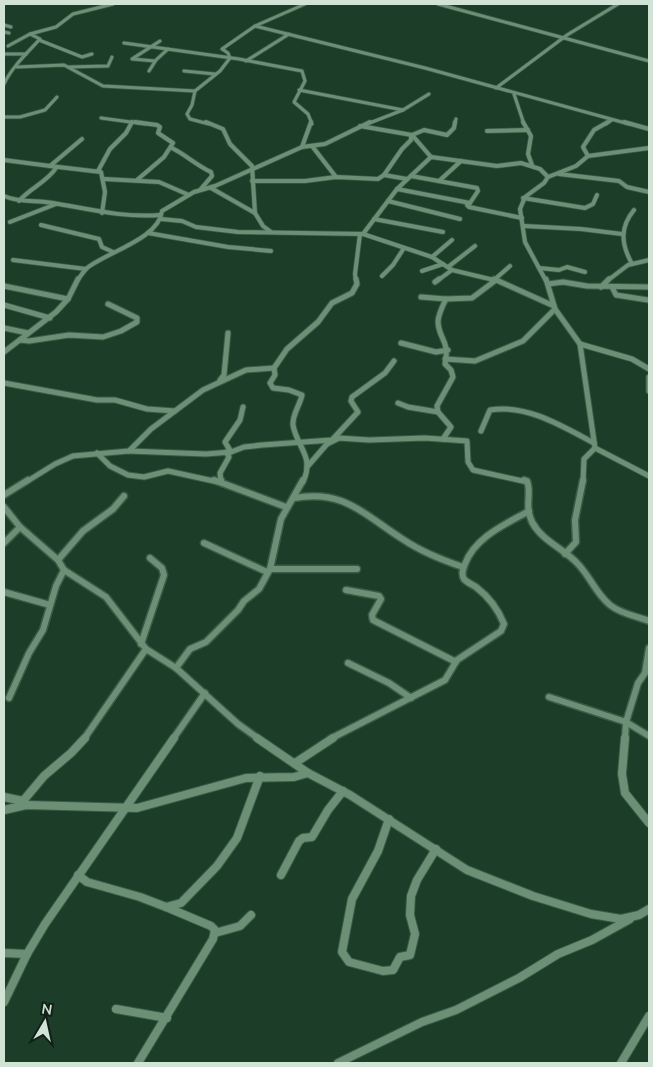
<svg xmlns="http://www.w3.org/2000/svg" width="653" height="1067" viewBox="0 0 653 1067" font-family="'Nunito Sans',sans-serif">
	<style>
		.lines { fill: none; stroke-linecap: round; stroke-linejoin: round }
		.minor-far4-casing { stroke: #3b5947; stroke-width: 4.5 }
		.minor-far3-casing { stroke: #3b5947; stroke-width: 5.5 }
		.minor-far2-casing { stroke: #3b5947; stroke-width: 7 }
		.minor-far1-casing { stroke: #3b5947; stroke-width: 9 }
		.minor-casing { stroke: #3b5947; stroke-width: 10 }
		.minor-far4 { stroke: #6c9076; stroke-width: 3 }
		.minor-far3 { stroke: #6c9076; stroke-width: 4 }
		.minor-far2 { stroke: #6c9076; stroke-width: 5 }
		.minor-far1 { stroke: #6c9076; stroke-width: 6 }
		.minor { stroke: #6c9076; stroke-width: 8 }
	</style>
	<rect width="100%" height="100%" fill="#1c3d28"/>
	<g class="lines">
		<defs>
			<g id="minor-far4">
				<polyline points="305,4 255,26 425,68 629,124"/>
				<polyline points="438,4 649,61"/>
				<polyline points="4,25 11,27"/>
				<polyline points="4,32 9,33"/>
				<polyline points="39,40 82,57 92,54"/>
				<polyline points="124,43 239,59 302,71 305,81 294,102 308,114 312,124"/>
				<polyline points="8,46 30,34"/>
				<polyline points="4,54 26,54"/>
				<polyline points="230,58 228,53 222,49 255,26"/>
				<polyline points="155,61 132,59 160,41"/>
				<polyline points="246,61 289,34"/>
				<polyline points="17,67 64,65 103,86 195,91"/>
				<polyline points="69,67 108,66 112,57"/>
				<polyline points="149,71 156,60 168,49"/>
				<polyline points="184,71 215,74"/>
				<path d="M4 84C12 67 27 53 40 39L30 34 56 27 73 14 113 4"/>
				<polyline points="496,88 567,35 618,4"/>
				<polyline points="299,90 403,110"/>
				<polyline points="514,94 524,124"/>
				<polyline points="4,117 20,117 45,110 57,97"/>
				<polyline points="101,118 145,124"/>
				<polyline points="209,124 190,119 187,114 192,105 195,91 220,71 230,58"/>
				<polyline points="367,124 403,110 429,94"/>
				<polyline points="455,124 456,119"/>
				<polyline points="606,124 612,120"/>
			</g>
			<g id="minor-far3">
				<polyline points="135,122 157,125 160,127 158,133 173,143 164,157 137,180"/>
				<polyline points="206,122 223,129 230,144 252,166 255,213"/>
				<polyline points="523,122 531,136 528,154 532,165"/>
				<polyline points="624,122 649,129"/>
				<polyline points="360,126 412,135 424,130 447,135 454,128 455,122"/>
				<polyline points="487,131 528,130"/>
				<polyline points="412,135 431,157"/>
				<polyline points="82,139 50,166 101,172 105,192 102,213"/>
				<polyline points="312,146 336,177"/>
				<polyline points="302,147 311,122"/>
				<path d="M172 148C186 155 196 165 211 172L212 176 200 190"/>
				<polyline points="588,156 583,147 594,130 608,122"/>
				<polyline points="4,160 50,166"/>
				<polyline points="98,171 110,149 126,133 132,122"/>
				<polyline points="559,174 619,181 627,187 649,192"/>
				<polyline points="384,175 402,149 411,140 411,135"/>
				<polyline points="411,176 477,188 478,191 470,203"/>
				<polyline points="548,177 576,166 588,156 649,148"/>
				<polyline points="104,179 159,182 189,195"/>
				<polyline points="252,181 305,181 336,177 378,179 384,175 407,179"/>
				<polyline points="439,181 461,161"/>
				<polyline points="211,188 255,213 263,226 271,232"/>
				<polyline points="397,189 470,203 467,205 469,207 522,218"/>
				<path d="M4 196C20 203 36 200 53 203 89 209 123 218 160 215"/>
				<polyline points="523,198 585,208 593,204 597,195"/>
				<path d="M19 201C30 188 47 182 56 168"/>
				<polyline points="388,201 460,219"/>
				<polyline points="161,219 182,221 196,227 238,232 363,234 432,257 452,270 498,281"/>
				<polyline points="374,219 443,232"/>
				<polyline points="10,222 56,204"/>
				<polyline points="41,225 99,239 102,247 113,252"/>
				<polyline points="524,226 581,229 622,234"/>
				<polyline points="148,233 228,247 271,251"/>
				<polyline points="363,234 397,189 431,157 497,166 521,163 540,169 548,177 544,183 525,197 520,209 525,242 546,281"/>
				<polyline points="432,257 452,240"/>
				<polyline points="13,260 86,269"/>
				<path d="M631 262C621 243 620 227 634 210"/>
				<polyline points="448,267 475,246"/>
				<polyline points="539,268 559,270 567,267 585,272"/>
				<polyline points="422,271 443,264"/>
				<polyline points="382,276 393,265 404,248"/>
				<polyline points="494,280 510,266"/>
				<path d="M77 281C80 277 83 272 87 268 107 252 159 239 162 211L194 192 215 186 302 147 325 144 370 122"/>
				<polyline points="356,281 355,274 360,234"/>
				<polyline points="437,281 452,270"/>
				<polyline points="607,281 628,265 649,260"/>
			</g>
			<g id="minor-far2">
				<polyline points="494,279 554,306"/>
				<polyline points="546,279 555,309 580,344 595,448 649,476"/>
				<polyline points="435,282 439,279"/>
				<polyline points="548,284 563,282 587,286 649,287"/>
				<polyline points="4,286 68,299"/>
				<polyline points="601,287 609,279"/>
				<polyline points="612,287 616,295 648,300"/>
				<polyline points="421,297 446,299"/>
				<polyline points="4,305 50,318"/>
				<polyline points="4,328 28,333"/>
				<polyline points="20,340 29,341 69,335 103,337 121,331 137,322 137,318 108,304"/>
				<polyline points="401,343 436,352 448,350"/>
				<polyline points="580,344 632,359 649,369"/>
				<polyline points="4,352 56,312 68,299 78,279"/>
				<polyline points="445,359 475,361 523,341 555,309"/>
				<polyline points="649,377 649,391"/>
				<polyline points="220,380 224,375 228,333"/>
				<polyline points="4,383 97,400 115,400 147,409 175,411"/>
				<polyline points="398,403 408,407 438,412"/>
				<path d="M481 431 490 410C527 404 562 426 594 443"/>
				<path d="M443 439 451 427 438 412 437 406 453 377 451 370 445 364C450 340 439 340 438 322 438 315 443 305 446 299L472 298 496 280"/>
				<polyline points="129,451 206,454 231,452 244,447 262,445 332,440 358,412 351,401 352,397 385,373 394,361"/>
				<polyline points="231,452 225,442 240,420 243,407"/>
				<polyline points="97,453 110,466 128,475 144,477 168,471 218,482"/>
				<polyline points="307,467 327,444 339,438 369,440 425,438 467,441 468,462 473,470 527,482"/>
				<polyline points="26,482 55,464 73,456 129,451 151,429 203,390 246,370 274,368"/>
				<polyline points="221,482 220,473 229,457 226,452"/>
				<path d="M303 482C315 456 297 448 293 425 292 415 300 405 302 395L289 390 273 388 270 383 275 375 274 368 287 349 318 322 332 303 352 293 357 284 356 279"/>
				<polyline points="583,482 584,459 595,448"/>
			</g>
			<g id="minor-far1">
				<polyline points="214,480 222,483"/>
				<polyline points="221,480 222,483 286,507"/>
				<path d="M524 480 527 481C532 493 524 505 532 522 542 541 563 548 577 563 590 576 596 594 610 605 621 614 636 616 649 621"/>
				<polyline points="4,495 28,480"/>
				<path d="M294 498C345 489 364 515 404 540 422 552 442 560 463 567"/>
				<polyline points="4,507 20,527 58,560 64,570 106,597 146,649 176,668 238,724 259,739"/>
				<polyline points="4,543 20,527"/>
				<polyline points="204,543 267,572"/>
				<polyline points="565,554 576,542 575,520 583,480"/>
				<polyline points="58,560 83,531 113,509 124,496"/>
				<polyline points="270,569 357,569"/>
				<polyline points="346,590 379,596 381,599 372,615 373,620 456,662"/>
				<polyline points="4,592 50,605"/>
				<polyline points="141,644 164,575 162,568 150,558"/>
				<polyline points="348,663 389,683 411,698"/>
				<polyline points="176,668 190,649 206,642 238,610 244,601 259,589 270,569 281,519 303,480"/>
				<polyline points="549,697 626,722 649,736"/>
				<polyline points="9,698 29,653 43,630 56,586 64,570"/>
				<polyline points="84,739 146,649"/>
				<polyline points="173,739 205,693"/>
				<path d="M330 739 445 680 457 660 501 631 504 624C498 609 489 597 476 587 473 585 466 582 464 579 461 574 463 569 465 564 475 537 506 524 529 511"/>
				<polyline points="625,739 626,722 638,683 645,673 649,648"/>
			</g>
			<g id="minor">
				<polyline points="257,738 308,773 350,795 467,870 533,896 591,914 621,919 639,915 649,909"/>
				<polyline points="625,738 622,774 625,793 649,823"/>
				<polyline points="295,763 333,738"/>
				<polyline points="4,797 23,801"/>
				<polyline points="26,805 23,801 44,776 71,753 85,738"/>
				<polyline points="4,810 26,805 137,808 246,778 294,777 308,773"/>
				<polyline points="389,819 378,851 352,899 342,952 349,962 383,971 393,970 400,957 410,955 415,934 410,915 411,896 417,880 436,849"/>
				<polyline points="78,875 87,882 140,897 166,907 181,903 217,866 237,838 260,776"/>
				<polyline points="281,875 299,841 303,838 312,837 328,810 343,791"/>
				<polyline points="215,933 240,926 251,915"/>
				<polyline points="4,953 27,954"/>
				<polyline points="4,1002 27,954 45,924 174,738"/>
				<polyline points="116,1009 167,1018"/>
				<polyline points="138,1063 213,939 215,930 211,926 166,907"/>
				<polyline points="338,1063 422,1022 456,1010 519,978 558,954 592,940 630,919"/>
				<polyline points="621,1063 649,1016"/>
			</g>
		</defs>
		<use href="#minor-far4" class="minor-far4-casing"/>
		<use href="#minor-far3" class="minor-far3-casing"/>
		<use href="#minor-far2" class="minor-far2-casing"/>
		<use href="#minor-far1" class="minor-far1-casing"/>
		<use href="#minor" class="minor-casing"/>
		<use href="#minor-far4" class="minor-far4"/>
		<use href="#minor-far3" class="minor-far3"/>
		<use href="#minor-far2" class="minor-far2"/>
		<use href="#minor-far1" class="minor-far1"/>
		<use href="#minor" class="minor"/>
	</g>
	<rect width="653" height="1067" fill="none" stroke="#d0e3d5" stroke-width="10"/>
	<g transform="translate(45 1022) rotate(9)" stroke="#122017" stroke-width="4" paint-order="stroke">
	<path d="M0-4L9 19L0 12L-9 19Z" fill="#d0e3d5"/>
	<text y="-8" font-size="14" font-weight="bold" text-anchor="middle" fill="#d0e3d5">N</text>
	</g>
</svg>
